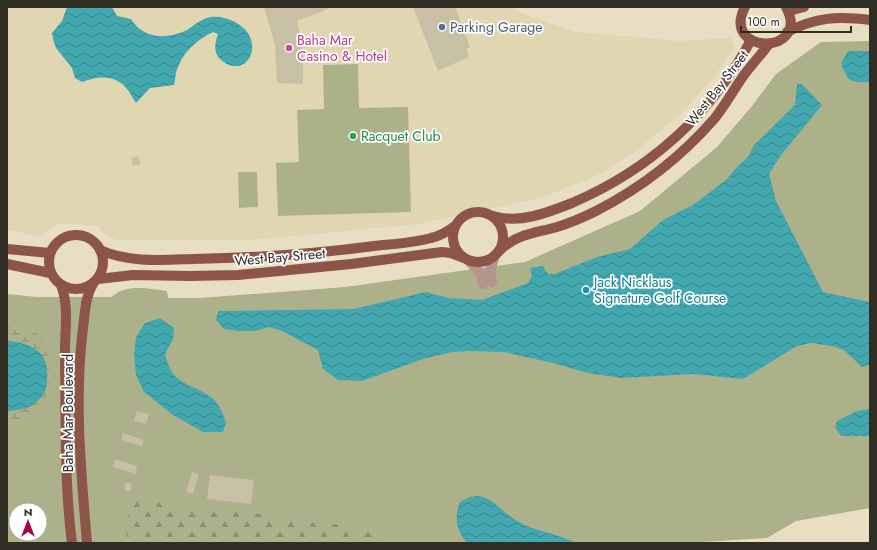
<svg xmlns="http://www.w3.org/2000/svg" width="877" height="550" viewBox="0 0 877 550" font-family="Jost,sans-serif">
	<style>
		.built { fill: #e0d6b2 }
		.green { fill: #adb189; fill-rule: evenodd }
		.forest { fill: url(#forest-firs) }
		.wetland { fill: url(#wetland-marsh) }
		.water { fill: url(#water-waves) }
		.building { fill: #c8c0a4 }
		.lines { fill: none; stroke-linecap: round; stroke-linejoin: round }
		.minor { stroke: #b5948d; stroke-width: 10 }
		.major { stroke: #8d5449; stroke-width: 10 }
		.service-dot { fill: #5c6f8a; stroke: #fff; stroke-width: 1.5 }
		.hotel-dot { fill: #d1479c; stroke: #fff; stroke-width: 1.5 }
		.leisure-dot { fill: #2e9e5b; stroke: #fff; stroke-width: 1.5 }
		.culture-dot { fill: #0f9aa8; stroke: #fff; stroke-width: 1.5 }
		.labels { text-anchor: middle; stroke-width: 3.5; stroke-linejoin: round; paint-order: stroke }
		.service-label { font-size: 14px; fill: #4e5e75; stroke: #fff; text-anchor: start }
		.hotel-label { font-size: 14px; fill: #b23c85; stroke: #fff; text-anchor: start }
		.street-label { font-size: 14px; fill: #302d22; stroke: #fff }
		.leisure-label { font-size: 14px; fill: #27864d; stroke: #fff; text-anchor: start }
		.culture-label { font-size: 14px; fill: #0d838f; stroke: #fff; text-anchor: start }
	</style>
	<defs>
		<pattern id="forest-firs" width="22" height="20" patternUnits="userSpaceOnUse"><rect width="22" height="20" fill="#adb189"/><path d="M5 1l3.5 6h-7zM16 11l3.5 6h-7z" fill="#8d9070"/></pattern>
		<pattern id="wetland-marsh" width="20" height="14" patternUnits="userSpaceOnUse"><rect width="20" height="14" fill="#adb189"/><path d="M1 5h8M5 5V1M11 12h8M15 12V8" fill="none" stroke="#8d9070"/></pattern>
		<pattern id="water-waves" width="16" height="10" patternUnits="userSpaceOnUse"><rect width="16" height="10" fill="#42a7af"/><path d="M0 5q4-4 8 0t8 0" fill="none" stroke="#38888e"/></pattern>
	</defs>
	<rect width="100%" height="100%" fill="#e8dfc3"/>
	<polygon class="built" points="7,7 511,7 526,15 577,32 679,41 730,38 735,47 712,80 680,114 635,152 594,177 540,198 418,224 252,240 118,240 106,236 98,226 60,223 38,236 7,230"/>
	<g class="green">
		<path d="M870 41V508L796 521 767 538 686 543H7V294L37 297H112C125 283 150 289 167 291L168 298H200L345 287 525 262 640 211 717 147 752 106 776 74 821 42ZM16 510H40V534H16Z"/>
		<polygon points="358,64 359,108 408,107 411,212 278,216 276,163 299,162 297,110 324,109 323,65"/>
		<polygon points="238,172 257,172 258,207 239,208"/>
	</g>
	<path class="forest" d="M135 496 196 513C218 503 260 515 284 518L292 516 321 525 342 524 374 531 390 543H128L125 525Z"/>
	<path class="wetland" d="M7 323C15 326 30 328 36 333 64 359 52 426 7 419V411H13L43 395C46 384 47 373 46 362L25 344 7 341Z"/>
	<g class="water">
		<path d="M67 7H112L117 16 131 19C143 39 167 40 187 30 195 25 202 18 211 17 219 16 227 18 235 22 270 41 245 83 220 59 213 52 215 43 218 34L213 32C198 39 184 51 178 67 175 72 176 79 174 85L150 88 136 103C133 99 131 94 128 90 115 74 99 76 82 82L75 78 72 68 56 48 53 39 52 33 62 21Z"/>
		<path d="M848 51H870V82C850 83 848 82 841 63Z"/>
		<polygon points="797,84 802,84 822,105 781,155 769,174 776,201 823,292 870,302 870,365 862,367 844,350 832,346 811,343 797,346 743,379 693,374 622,378 588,373 553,363 504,352 471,351 452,352 423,359 362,381 338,380 323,369 318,350 282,331 269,327 255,331 238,331 224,329 216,320 218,311 354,309 426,292 448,298 482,300 528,283 532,276 530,268 543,266 548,274 555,274 597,257 630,249 663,220 693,205 726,180 738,166 748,157 754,145 795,105"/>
		<path d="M160 318 174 328 173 339 165 354C172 384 185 381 208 395 218 401 223 413 226 423L223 432H203L173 415 144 392 136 375 134 355 136 337 145 323Z"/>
		<path d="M7 341C18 341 34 346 41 354 49 363 49 386 43 395 40 399 35 403 31 406 24 410 15 410 7 411Z"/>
		<polygon points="870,409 870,436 841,436 835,427 837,421 857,411"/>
		<path d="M478 496C494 498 503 513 517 521 536 532 557 533 576 543H467C456 530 454 517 460 502L470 497Z"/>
	</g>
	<g class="building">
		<polygon points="264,7 333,7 297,21 303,51 303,84 277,83 275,45"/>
		<polygon points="413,7 455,7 470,47 466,49 469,57 438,71"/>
		<polygon points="138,156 141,164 133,166 131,158"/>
		<polygon points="137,411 149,414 146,424 134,421"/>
		<polygon points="123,433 144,440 142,446 121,440"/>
		<polygon points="115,459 137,466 135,474 113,467"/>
		<polygon points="192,472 199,474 193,494 186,492"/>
		<polygon points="210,475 254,480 251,504 207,499"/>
		<rect x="125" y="483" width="6" height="8"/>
	</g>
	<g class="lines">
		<g class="minor">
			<polyline points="469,261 481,274 483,284"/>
			<polyline points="492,282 490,272 495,255"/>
		</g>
		<g class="major">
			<path d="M745 7C720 56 812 55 786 7"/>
			<polyline points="789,11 804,7"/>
			<path d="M787 32C816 17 838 16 870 20"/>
			<circle cx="478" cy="237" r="25"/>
			<path d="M493 216C519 224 547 213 572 203 651 169 710 116 751 40"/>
			<circle cx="76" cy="262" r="27"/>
			<polyline points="7,249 50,253"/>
			<path d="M100 250C129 263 163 260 193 259 253 258 314 254 374 246 393 244 413 243 431 238 440 236 447 232 455 226"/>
			<path d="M499 251C516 234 536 233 557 227 570 223 584 217 596 211 641 188 682 156 715 118 726 104 734 89 744 75 752 64 761 55 769 44"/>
			<polyline points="7,264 50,273"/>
			<polyline points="98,279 133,275 190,276 238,275 351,264 442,252 451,253 464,258"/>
			<path d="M61 285C70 309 64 333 65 358 66 420 64 481 72 543"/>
			<path d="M87 543C81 472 74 399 83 328 85 313 85 297 93 284"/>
		</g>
	</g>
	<circle class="service-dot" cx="442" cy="27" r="4"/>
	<circle class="hotel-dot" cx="289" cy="48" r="4"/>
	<circle class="leisure-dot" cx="353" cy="136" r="4"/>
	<circle class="culture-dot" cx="586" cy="290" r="4"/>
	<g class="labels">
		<g class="service-label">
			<text x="450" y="32">Parking Garage</text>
		</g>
		<g class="hotel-label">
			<text x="297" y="45">Baha Mar<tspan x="297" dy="16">Casino &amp; Hotel</tspan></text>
		</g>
		<g class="street-label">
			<text transform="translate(717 88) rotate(-52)" y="5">West Bay Street</text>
			<text transform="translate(280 257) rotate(-5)" y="5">West Bay Street</text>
			<text transform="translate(68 413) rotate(-90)" y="5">Baha Mar Boulevard</text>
		</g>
		<g class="leisure-label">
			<text x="361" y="141">Racquet Club</text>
		</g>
		<g class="culture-label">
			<text x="594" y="287">Jack Nicklaus<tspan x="594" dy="16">Signature Golf Course</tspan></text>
		</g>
	</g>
	<rect width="877" height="550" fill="none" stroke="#302d22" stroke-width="16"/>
	<g transform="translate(28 522)"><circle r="19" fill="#ffffff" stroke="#acaba7"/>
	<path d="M0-3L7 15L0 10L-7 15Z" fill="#a00549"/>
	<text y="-6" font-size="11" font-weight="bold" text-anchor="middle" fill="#302d22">N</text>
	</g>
	<path d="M741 26v6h110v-6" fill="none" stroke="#302d22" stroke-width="2"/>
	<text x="747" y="26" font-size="12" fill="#302d22" stroke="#ffffff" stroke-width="3" paint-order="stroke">100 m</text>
</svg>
